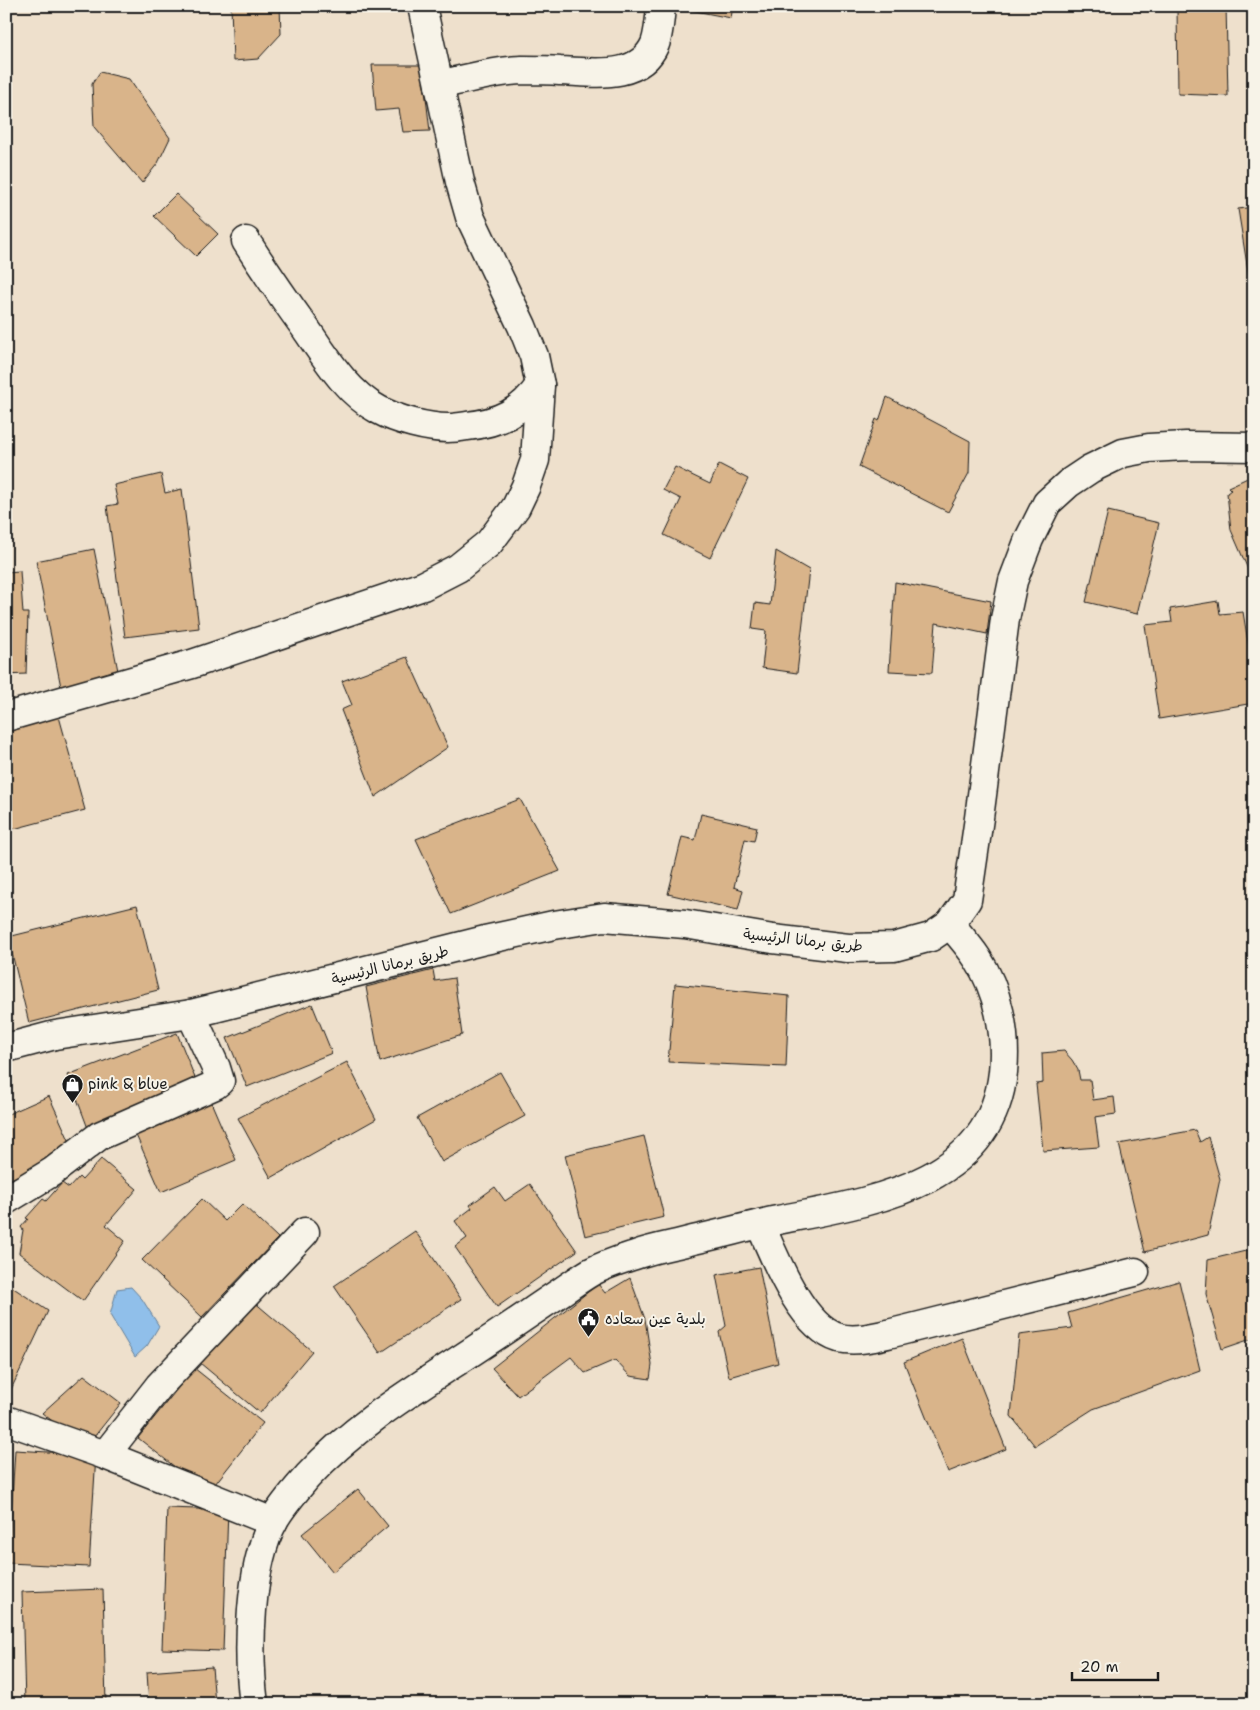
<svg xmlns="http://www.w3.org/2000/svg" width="1260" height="1710" viewBox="0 0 1260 1710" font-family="'Shantell Sans','Playpen Sans Arabic',sans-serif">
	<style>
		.water { fill: #90bfea; stroke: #627e98 }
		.building { fill: #d9b48a; stroke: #1c1c1c }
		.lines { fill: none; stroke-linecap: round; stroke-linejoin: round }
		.minor-casing { stroke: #1c1c1c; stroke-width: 31 }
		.secondary-casing { stroke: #1c1c1c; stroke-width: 31 }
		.minor { stroke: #f7f3e8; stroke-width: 28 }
		.secondary { stroke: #f7f3e8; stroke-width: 28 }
		.labels { text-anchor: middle; stroke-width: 4; stroke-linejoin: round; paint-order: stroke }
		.street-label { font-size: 15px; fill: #1c1c1c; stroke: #f7f3e8 }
		.poi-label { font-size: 15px; fill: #1c1c1c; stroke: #f7f3e8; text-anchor: start }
	</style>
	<rect width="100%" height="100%" fill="#eee0cc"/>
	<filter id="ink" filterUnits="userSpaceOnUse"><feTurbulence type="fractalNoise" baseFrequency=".02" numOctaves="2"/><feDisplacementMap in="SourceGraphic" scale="10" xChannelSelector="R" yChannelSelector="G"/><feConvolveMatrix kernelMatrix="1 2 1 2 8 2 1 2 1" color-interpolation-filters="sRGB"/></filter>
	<g filter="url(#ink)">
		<polygon class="water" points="131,1287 142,1299 159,1326 147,1346 135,1357 110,1315 117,1289"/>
		<g class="building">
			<polygon points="231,6 280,6 281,34 258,59 233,61"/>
			<polygon points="686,6 733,6 731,18 685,9"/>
			<polygon points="1177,6 1226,6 1228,96 1178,94"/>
			<polygon points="372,65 422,65 430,131 403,132 399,109 376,111"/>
			<polygon points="100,72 129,79 170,138 158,163 142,183 94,127 92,84"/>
			<polygon points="176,194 218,234 196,256 154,216"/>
			<polygon points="1254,207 1254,302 1253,302 1238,209"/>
			<polygon points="887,397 970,441 969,473 948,512 859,467 876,419 879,421"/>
			<polygon points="719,464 748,479 710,558 664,535 681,499 663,490 675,467 710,484"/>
			<polygon points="161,474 165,493 182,489 199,628 125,637 107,506 118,504 114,485"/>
			<polygon points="1254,475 1254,574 1250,574 1231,530 1227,493 1231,490 1228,487"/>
			<polygon points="1108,511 1159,523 1137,614 1086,602"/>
			<polygon points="94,549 119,676 61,687 36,561"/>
			<polygon points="776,551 809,570 797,673 762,668 766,631 752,629 755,603 770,605"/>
			<polygon points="20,571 23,613 28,613 26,674 6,675 6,572"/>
			<polygon points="895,582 991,601 987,634 936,623 932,673 889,671"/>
			<polygon points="1218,601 1220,614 1243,612 1254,678 1254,703 1159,719 1145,625 1172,622 1170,609"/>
			<polygon points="407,657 448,747 375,797 341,710 352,705 342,681"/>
			<polygon points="58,713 85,810 6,831 6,728"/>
			<polygon points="520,799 560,871 451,914 416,839"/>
			<polygon points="701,814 757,827 754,841 745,839 734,887 743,890 738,910 668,894 682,837 695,840"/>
			<polygon points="137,905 158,990 29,1023 8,937"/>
			<polygon points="433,970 435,981 454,978 462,1035 380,1062 366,987"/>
			<polygon points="675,984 789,996 786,1067 668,1062"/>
			<polygon points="312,1004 332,1053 247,1087 227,1038"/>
			<polygon points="177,1033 199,1088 89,1131 68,1075"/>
			<polygon points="1064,1051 1072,1060 1078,1070 1080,1080 1090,1080 1093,1100 1114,1097 1116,1114 1095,1117 1099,1147 1043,1151 1036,1084 1043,1083 1042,1053"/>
			<polygon points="347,1062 376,1119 271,1178 238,1118"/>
			<polygon points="500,1072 525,1116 442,1162 417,1118"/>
			<polygon points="49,1096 74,1151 6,1181 6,1115"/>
			<polygon points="211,1102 236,1160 161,1192 136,1135"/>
			<polygon points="1195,1130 1200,1142 1208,1137 1220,1179 1208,1235 1145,1252 1119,1144"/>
			<polygon points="644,1136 664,1217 585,1236 565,1155"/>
			<polygon points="101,1159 137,1189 106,1225 125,1241 83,1301 19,1253 23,1230 21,1227 28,1219 26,1218 43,1199 46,1201 62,1183 69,1188 79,1177 82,1180"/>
			<polygon points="530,1184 577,1251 497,1307 455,1247 467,1238 455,1221 472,1208 470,1205 495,1187 505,1201"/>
			<polygon points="202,1199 225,1221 242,1204 278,1238 202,1317 142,1260"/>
			<polygon points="415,1231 461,1299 380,1353 334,1286"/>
			<polygon points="1254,1249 1254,1338 1222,1349 1206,1294 1208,1260"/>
			<polygon points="759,1267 778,1363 729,1377 719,1332 726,1326 716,1275"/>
			<polygon points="630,1278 645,1319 652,1365 650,1379 630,1376 615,1360 585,1373 571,1357 518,1396 492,1368 598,1284 605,1293"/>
			<polygon points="1179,1281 1200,1370 1093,1409 1035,1446 1011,1416 1019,1335 1072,1328 1068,1313"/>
			<polygon points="6,1283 48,1311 6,1400"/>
			<polygon points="253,1301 312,1351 260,1413 200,1363"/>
			<polygon points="962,1338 1006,1449 948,1472 904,1362"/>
			<polygon points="194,1368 263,1423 208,1493 138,1438"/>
			<polygon points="84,1375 121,1403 86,1447 42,1413"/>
			<polygon points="15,1450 96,1455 89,1567 8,1563"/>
			<polygon points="358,1489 388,1526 333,1572 302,1534"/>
			<polygon points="167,1508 228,1510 223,1651 162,1649"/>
			<polygon points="103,1589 106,1704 25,1704 22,1592"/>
			<polygon points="212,1667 215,1704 149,1704 147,1672"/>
		</g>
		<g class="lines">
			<defs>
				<g id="minor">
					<path d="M439 85C466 79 494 71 522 70 534 70 547 70 560 71 592 72 639 81 655 44 659 33 660 18 661 6"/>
					<path d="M246 241C265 271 285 300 306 329 326 358 347 393 379 410 397 420 428 428 448 428 454 428 461 427 467 426 498 423 522 412 540 385"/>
					<polyline points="6,717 192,664 423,586 458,568 489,543 516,507 526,486 535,460 540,385 534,356 522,326 470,217 460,182 422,6"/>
					<polyline points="6,1200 52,1172 99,1136 215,1085 220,1081 216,1068 191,1014"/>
					<path d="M760 1224C774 1256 801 1327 839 1338 856 1342 875 1337 892 1333L1135 1272"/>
					<polyline points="6,1420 105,1455 273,1522"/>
					<polyline points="105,1455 159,1386 305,1232"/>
					<path d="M254 1704C247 1652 249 1566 274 1520 283 1504 296 1490 308 1476 358 1422 422 1385 482 1345 507 1329 531 1312 555 1296 567 1288 579 1279 591 1272 606 1264 623 1259 638 1254 656 1248 675 1245 693 1240 721 1234 749 1226 778 1220 869 1202 991 1186 1003 1072 1007 1033 998 990 977 958 969 946 959 935 950 924"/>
				</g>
				<polyline id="secondary" points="6,1048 55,1035 191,1014 485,940 554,925 604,917 685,924 773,939 848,948 894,947 931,937 950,924 967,900 979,818 1005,619 1013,581 1029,539 1047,503 1069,483 1090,469 1123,453 1149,448 1186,446 1254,447"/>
			</defs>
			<use href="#minor" class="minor-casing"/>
			<use href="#secondary" class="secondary-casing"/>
			<use href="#minor" class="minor"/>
			<use href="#secondary" class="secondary"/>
		</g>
	</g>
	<defs>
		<symbol id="shop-pin" viewBox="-11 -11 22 30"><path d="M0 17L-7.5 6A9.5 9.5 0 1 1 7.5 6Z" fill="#1c1c1c" stroke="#f7f3e8"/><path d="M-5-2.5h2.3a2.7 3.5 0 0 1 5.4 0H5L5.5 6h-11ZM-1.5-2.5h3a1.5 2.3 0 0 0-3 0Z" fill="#fff"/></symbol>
		<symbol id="civic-pin" viewBox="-11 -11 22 30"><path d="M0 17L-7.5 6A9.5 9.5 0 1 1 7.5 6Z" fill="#1c1c1c" stroke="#f7f3e8"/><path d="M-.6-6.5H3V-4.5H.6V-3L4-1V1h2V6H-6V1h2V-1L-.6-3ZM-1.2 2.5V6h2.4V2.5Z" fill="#fff"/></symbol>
	</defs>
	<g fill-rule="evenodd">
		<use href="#shop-pin" x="60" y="1072" width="25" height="34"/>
		<use href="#civic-pin" x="576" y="1306" width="25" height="34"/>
	</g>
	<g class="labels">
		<g class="street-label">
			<text transform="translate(803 940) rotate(6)" y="5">طريق برمانا الرئيسية</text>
			<text transform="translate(390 965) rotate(-14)" y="5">طريق برمانا الرئيسية</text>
		</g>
		<g class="poi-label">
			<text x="88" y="1089">pink &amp; blue</text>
			<text x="605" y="1324">بلدية عين سعاده</text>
		</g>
	</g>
	<rect width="1260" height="1710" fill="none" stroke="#f7f3e8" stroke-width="25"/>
	<rect x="12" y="12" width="1235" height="1685" fill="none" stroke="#1c1c1c" stroke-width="2" filter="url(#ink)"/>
	<path d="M1072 1672v8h86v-8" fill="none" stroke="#1c1c1c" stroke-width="2.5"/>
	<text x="1080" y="1672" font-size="15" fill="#1c1c1c" stroke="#f7f3e8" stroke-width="4" paint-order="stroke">20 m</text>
</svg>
